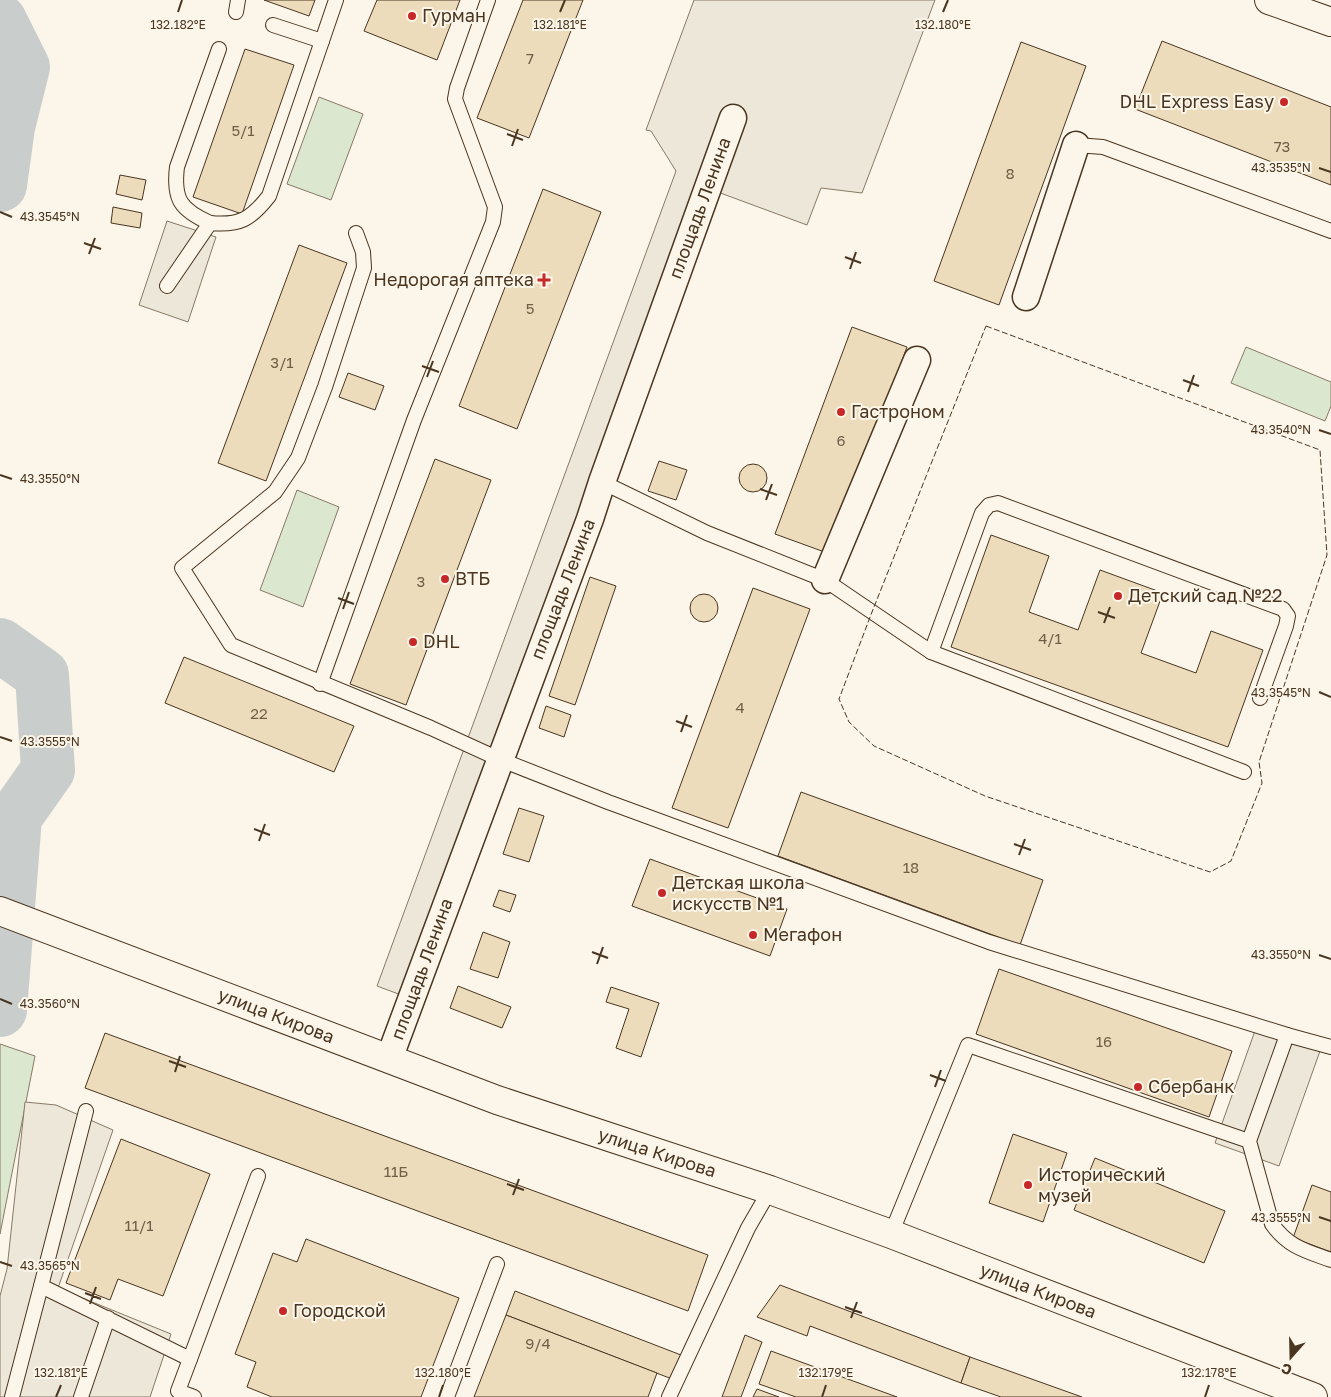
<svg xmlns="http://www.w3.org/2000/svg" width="1331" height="1397" viewBox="0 0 1331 1397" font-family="'Golos Text',sans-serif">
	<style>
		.green { fill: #dce7d0; stroke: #887966 }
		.parking { fill: #ede7d9; stroke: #887966 }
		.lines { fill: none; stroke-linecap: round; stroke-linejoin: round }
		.river { stroke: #c9cecd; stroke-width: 54 }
		.building { fill: #ecdcbc; stroke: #4a3520 }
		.service-casing { stroke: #4a3520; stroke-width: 16 }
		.minor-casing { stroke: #4a3520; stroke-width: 29 }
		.primary-casing { stroke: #4a3520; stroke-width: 30 }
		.service { stroke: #fbf6e9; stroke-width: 14 }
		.minor { stroke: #fbf6e9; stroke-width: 26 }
		.primary { stroke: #fbf6e9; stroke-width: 28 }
		.fence { stroke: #4a3520; stroke-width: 1; stroke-dasharray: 6 2.5; stroke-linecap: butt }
		.ticks { fill: none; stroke: #4a3520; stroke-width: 2 }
		.poi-dot { fill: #c62828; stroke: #fbf6e9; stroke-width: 2 }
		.labels { text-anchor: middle; stroke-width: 4; stroke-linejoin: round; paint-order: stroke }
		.number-label { font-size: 15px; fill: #725f47 }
		.poi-label { font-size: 18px; fill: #4a3520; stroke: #fbf6e9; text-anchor: start }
		.street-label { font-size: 18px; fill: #4a3520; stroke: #fbf6e9 }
		.ticks-label { font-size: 12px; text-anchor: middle; fill: #4a3520; stroke: #fbf6e9; stroke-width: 4; stroke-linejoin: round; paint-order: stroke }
	</style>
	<rect width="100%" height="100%" fill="#fbf6e9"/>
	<g class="green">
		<polygon points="319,97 363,114 331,200 287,184"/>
		<polygon points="1246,347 1331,382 1331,406 1325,421 1231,383"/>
		<polygon points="297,490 339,507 303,607 260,590"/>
		<polygon points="0,1044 35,1056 0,1234"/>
	</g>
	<g class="parking">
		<polygon points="694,0 935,0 862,193 821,188 807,225 715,191 412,999 377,986 676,171 651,131 646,130"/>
		<polygon points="167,221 216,237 188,322 139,305"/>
		<polygon points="1256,1028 1320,1051 1279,1166 1215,1143"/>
		<polygon points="25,1102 56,1105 113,1130 58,1288 171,1334 150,1397 0,1397 0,1296 7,1269"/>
	</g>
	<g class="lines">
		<g class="river">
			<polyline points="0,21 23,67 8,127 0,185"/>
			<polyline points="0,645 42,675 48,770 15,817 0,1010"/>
		</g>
	</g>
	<g class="building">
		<polygon points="264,0 315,0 309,16"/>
		<polygon points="377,0 460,0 437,60 364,31"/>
		<polygon points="523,0 583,0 529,138 477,118"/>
		<polygon points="1162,41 1331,107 1331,185 1135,109"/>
		<polygon points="1021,42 1086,66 999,305 934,281"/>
		<polygon points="245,49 294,65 242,214 193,197"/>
		<polygon points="120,175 146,180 142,200 116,194"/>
		<polygon points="543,189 601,212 517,429 459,406"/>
		<polygon points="113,207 142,213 140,228 111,223"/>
		<polygon points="299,245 347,263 266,481 218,463"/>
		<polygon points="852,327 907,347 830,554 775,534"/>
		<polygon points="348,373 384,386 375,410 339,397"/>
		<polygon points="435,459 491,480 406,705 350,684"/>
		<polygon points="659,461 687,470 676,500 648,491"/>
		<circle cx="753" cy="478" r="14"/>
		<polygon points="991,535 1049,556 1029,612 1078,630 1100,570 1163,593 1141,653 1196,673 1211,631 1263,650 1228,747 951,647"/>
		<polygon points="590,577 616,586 575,705 549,696"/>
		<polygon points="753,588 810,609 728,828 672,808"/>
		<circle cx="704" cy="608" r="14"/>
		<polygon points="184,657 354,726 334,772 165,703"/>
		<polygon points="546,706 571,715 564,737 539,728"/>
		<polygon points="801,792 1043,880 1020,945 778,856"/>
		<polygon points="519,808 544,816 529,862 503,854"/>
		<polygon points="650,859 787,909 770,956 632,906"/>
		<polygon points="499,890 516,895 510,912 493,906"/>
		<polygon points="483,932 510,942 498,978 470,969"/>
		<polygon points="999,969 1232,1051 1209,1117 976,1034"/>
		<polygon points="458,986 511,1007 502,1028 450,1008"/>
		<polygon points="611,987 659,1003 641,1057 616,1048 629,1009 606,1002"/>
		<polygon points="105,1033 708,1255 688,1311 85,1088"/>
		<polygon points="1013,1134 1067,1153 1043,1222 989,1203"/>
		<polygon points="121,1139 210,1174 163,1296 118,1279 110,1300 66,1283"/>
		<polygon points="1095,1158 1225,1211 1204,1263 1074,1210"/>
		<polygon points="1312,1185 1331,1192 1331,1252 1293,1238"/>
		<polygon points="306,1239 459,1298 421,1397 272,1397 247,1387 256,1362 235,1354 273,1253 297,1262"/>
		<polygon points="780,1285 970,1357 961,1383 810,1326 807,1336 757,1317"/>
		<polygon points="515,1291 681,1355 672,1379 506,1315"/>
		<polygon points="506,1315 657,1373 648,1397 474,1397"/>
		<polygon points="745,1335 762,1342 741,1397 722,1397"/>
		<polygon points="771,1351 897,1397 796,1397 759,1384"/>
		<polygon points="970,1357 1082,1397 1001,1397 961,1383"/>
		<polygon points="757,1389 779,1397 753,1397"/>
	</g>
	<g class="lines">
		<defs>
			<g id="service">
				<polyline points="236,12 238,0"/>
				<polyline points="273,25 322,41"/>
				<polyline points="1076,145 1103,147 1331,231"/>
				<path d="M210 223C181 210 173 200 177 167L219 49"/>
				<path d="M356 233 363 252 364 268 325 387 298 458 275 492 182 568 231 645 431 728 499 759 608 802 989 942 1287 1035 1249 1141 1272 1224C1288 1247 1306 1251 1331 1260"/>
				<path d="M167 286 210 223C240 226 251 219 269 196L336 0"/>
				<polyline points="602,482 707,533 825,580 931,652 1244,772"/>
				<polyline points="931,652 982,513 989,505 998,503 1283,609 1288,616 1286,626 1260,698"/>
				<polyline points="320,684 414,420 493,222 495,207 455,99 457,88 488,0"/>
				<polyline points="1287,1035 1331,1047"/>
				<polyline points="86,1111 41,1286 190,1359 178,1391 194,1397"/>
				<polyline points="891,1234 968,1045 1249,1141"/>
				<polyline points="190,1359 258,1176"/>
				<polyline points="12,1397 41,1286"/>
				<polyline points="81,1397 108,1318"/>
				<polyline points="447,1397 497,1264"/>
				<polyline points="669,1397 748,1228 770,1190"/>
			</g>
			<g id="minor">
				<polyline points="1026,297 1076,145"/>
				<polyline points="825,580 917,360"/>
				<polyline points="389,1059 590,519 602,482 733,118"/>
			</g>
			<g id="primary">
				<polyline points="1269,0 1331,22"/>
				<polyline points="0,911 497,1100 770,1190 891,1234 1313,1397"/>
			</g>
		</defs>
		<use href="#service" class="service-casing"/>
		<use href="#minor" class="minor-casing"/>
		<use href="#primary" class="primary-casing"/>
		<use href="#service" class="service"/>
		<use href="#minor" class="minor"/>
		<use href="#primary" class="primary"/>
		<polygon class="fence" points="986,326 1320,450 1327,555 1259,762 1262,783 1231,861 1210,872 985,796 874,746 849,722 839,699 872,612"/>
	</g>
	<path class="ticks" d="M178 12 182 0M560 12 565 0M943 12 948 0M507 134 523 140M512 146 518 129M1319 168 1331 172M0 212 12 217M84 243 101 249M89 254 95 238M845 257 861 263M850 269 856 252M422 366 439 372M427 377 433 361M1183 380 1199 386M1188 392 1194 375M1319 430 1331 434M0 475 12 479M760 489 777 495M766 500 772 484M338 598 354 604M343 609 349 592M1098 612 1115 618M1104 623 1110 607M1319 692 1331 697M676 721 692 727M681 732 687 715M0 737 12 741M254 829 270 835M259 841 265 824M1014 844 1031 850M1019 855 1025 839M592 952 608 958M1319 955 1331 959M597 964 603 947M0 999 12 1004M169 1061 186 1067M175 1072 180 1056M930 1075 946 1081M935 1087 941 1070M507 1184 524 1190M513 1195 519 1179M1319 1217 1331 1221M0 1262 12 1266M85 1293 101 1299M90 1304 96 1287M845 1307 862 1313M851 1318 857 1302M56 1397 61 1385M439 1397 443 1385M822 1397 826 1385M1205 1397 1209 1385"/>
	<g class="poi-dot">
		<circle cx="412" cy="16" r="5"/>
		<circle cx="1284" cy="102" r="5"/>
		<path d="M541.5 272.5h5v5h5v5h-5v5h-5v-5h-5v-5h5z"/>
		<circle cx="841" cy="412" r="5"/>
		<circle cx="445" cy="579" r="5"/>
		<circle cx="1118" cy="596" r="5"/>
		<circle cx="413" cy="642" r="5"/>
		<circle cx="662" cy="893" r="5"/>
		<circle cx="753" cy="935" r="5"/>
		<circle cx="1138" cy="1087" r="5"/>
		<circle cx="1028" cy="1185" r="5"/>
		<circle cx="283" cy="1311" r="5"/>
	</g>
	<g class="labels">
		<g class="number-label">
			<text x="530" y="64">7</text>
			<text x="243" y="136">5/1</text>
			<text x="1282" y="152">73</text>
			<text x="1010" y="179">8</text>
			<text x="530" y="314">5</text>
			<text x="282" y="368">3/1</text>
			<text x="841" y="446">6</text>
			<text x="421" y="587">3</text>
			<text x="1050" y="644">4/1</text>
			<text x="740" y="713">4</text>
			<text x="259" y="719">22</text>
			<text x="911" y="873">18</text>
			<text x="1104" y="1047">16</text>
			<text x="396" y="1177">11Б</text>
			<text x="139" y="1231">11/1</text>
			<text x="538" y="1349">9/4</text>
		</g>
		<g class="poi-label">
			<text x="422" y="22">Гурман</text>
			<text x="1274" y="108" text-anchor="end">DHL Express Easy</text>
			<text x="534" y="286" text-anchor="end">Недорогая аптека</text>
			<text x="851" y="418">Гастроном</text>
			<text x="455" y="585">ВТБ</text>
			<text x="1128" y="602">Детский сад №22</text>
			<text x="423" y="648">DHL</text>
			<text x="672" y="889">Детская школа<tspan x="672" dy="21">искусств №1</tspan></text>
			<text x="763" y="941">Мегафон</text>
			<text x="1148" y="1093">Сбербанк</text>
			<text x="1038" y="1181">Исторический<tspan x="1038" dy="21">музей</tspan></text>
			<text x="293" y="1317">Городской</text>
		</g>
		<g class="street-label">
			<text transform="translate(700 208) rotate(-70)" y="6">площадь Ленина</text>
			<text transform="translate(563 589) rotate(-69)" y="6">площадь Ленина</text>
			<text transform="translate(422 969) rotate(-70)" y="6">площадь Ленина</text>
			<text transform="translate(276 1016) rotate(21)" y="6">улица Кирова</text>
			<text transform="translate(657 1153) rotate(18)" y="6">улица Кирова</text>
			<text transform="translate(1038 1291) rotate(21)" y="6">улица Кирова</text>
		</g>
	</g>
	<g class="ticks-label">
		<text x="943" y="29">132.180°E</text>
		<text x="178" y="29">132.182°E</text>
		<text x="560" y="29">132.181°E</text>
		<text x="1281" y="172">43.3535°N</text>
		<text x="50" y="221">43.3545°N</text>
		<text x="1281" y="434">43.3540°N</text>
		<text x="50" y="483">43.3550°N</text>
		<text x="1281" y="697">43.3545°N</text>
		<text x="50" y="746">43.3555°N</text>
		<text x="1281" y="959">43.3550°N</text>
		<text x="50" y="1008">43.3560°N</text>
		<text x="1281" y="1222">43.3555°N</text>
		<text x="50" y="1270">43.3565°N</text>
		<text x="61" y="1377">132.181°E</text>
		<text x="443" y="1377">132.180°E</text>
		<text x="826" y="1377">132.179°E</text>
		<text x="1209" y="1377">132.178°E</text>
	</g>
	<g transform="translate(1291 1357) rotate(200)" stroke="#fbf6e9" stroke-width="4" paint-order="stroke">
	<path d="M0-4L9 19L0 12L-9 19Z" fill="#4a3520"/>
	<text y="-8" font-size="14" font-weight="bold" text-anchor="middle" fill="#4a3520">С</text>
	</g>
</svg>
